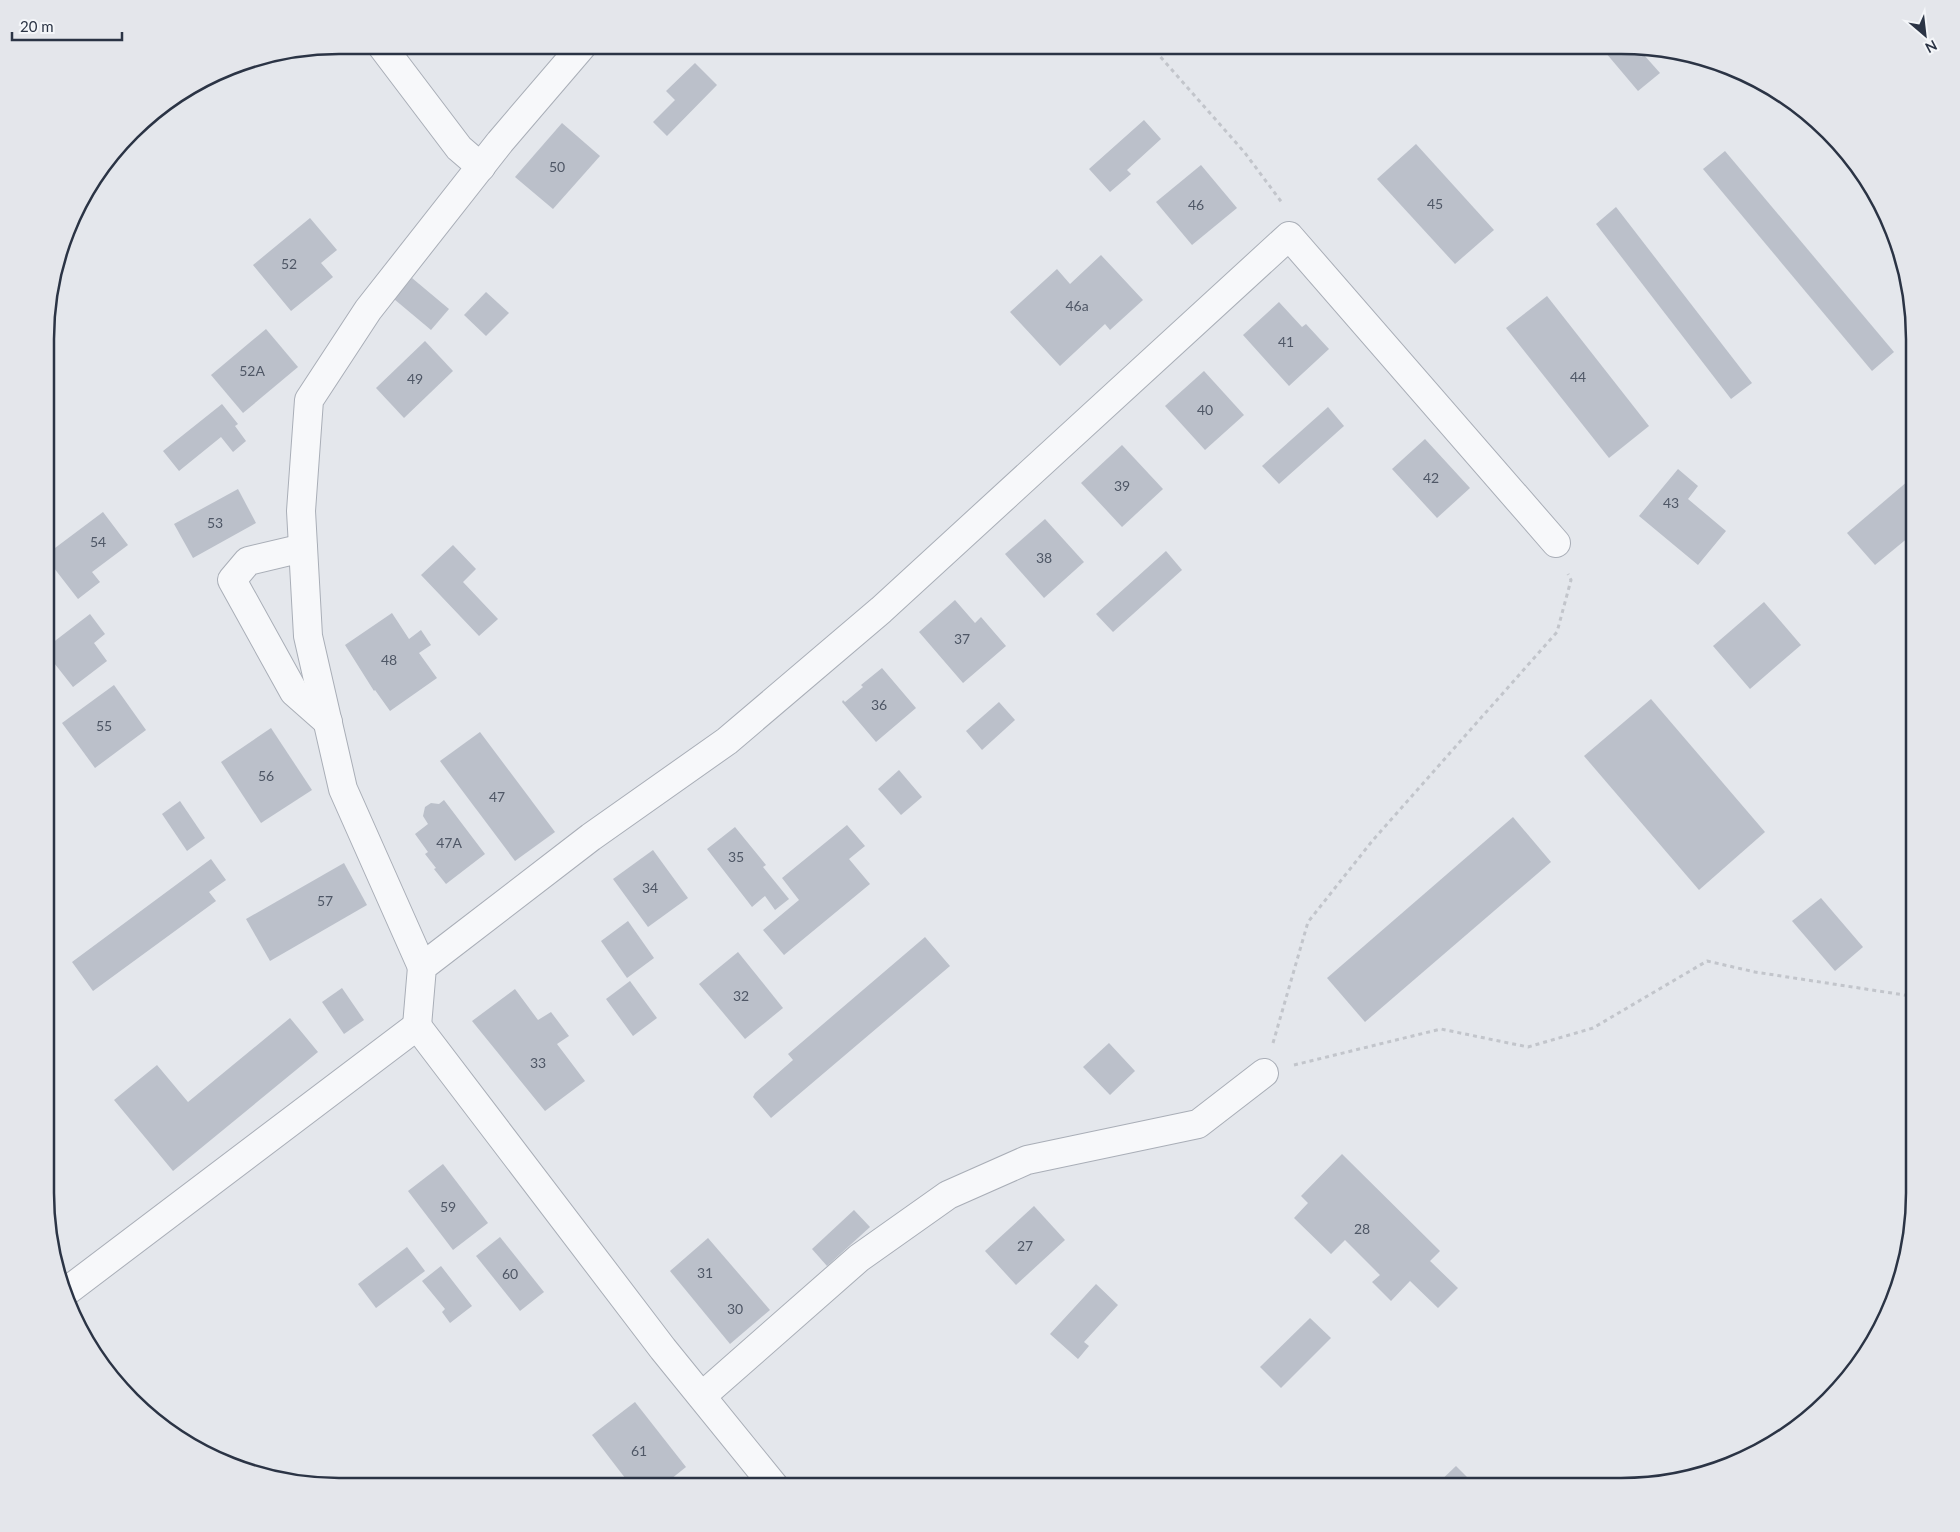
<svg xmlns="http://www.w3.org/2000/svg" width="1960" height="1532" viewBox="0 0 1960 1532" font-family="Lato,sans-serif">
	<style>
		.building { fill: #bbc0ca }
		.lines { fill: none; stroke-linecap: round; stroke-linejoin: round }
		.minor-casing { stroke: #a9aeb7; stroke-width: 30 }
		.path { stroke: #c2c5cb; stroke-width: 3; stroke-dasharray: 4 4; stroke-linecap: butt }
		.minor { stroke: #f7f8fa; stroke-width: 28 }
		.labels { text-anchor: middle; stroke-width: 4; stroke-linejoin: round; paint-order: stroke }
		.number-label { font-size: 14px; fill: #4f5766 }
		.rim { fill: none; stroke: #2b3445; stroke-width: 2.5 }
	</style>
	<rect width="100%" height="100%" fill="#e4e7ec"/>
	<g class="building">
		<polygon points="1600,46 1636,46 1660,73 1638,91"/>
		<polygon points="695,63 717,85 667,136 653,122 675,100 666,91"/>
		<polygon points="1144,120 1161,139 1127,170 1131,174 1110,192 1089,169"/>
		<polygon points="562,123 600,156 553,209 515,177"/>
		<polygon points="1416,144 1494,230 1455,264 1377,179"/>
		<polygon points="1725,151 1894,352 1872,371 1703,169"/>
		<polygon points="1201,165 1237,208 1192,245 1156,202"/>
		<polygon points="1616,207 1752,383 1731,399 1596,224"/>
		<polygon points="310,218 337,250 321,263 333,277 291,311 253,265"/>
		<polygon points="1101,255 1143,300 1110,330 1105,324 1060,366 1010,312 1057,269 1070,284"/>
		<polygon points="412,278 449,309 431,330 394,299"/>
		<polygon points="486,292 509,313 486,336 464,315"/>
		<polygon points="1547,296 1649,426 1609,458 1506,328"/>
		<polygon points="1279,302 1302,327 1306,324 1329,349 1289,386 1243,335"/>
		<polygon points="266,329 298,367 243,413 211,375"/>
		<polygon points="425,341 453,371 404,418 376,388"/>
		<polygon points="1204,371 1244,415 1205,450 1165,406"/>
		<polygon points="222,404 238,424 235,426 246,441 233,452 221,437 179,471 163,451"/>
		<polygon points="1328,407 1344,426 1279,484 1262,466"/>
		<polygon points="1425,439 1470,488 1437,518 1392,469"/>
		<polygon points="1122,445 1163,489 1122,527 1081,483"/>
		<polygon points="1678,469 1698,486 1688,499 1726,531 1698,565 1639,516"/>
		<polygon points="1915,475 1915,532 1875,565 1847,533"/>
		<polygon points="238,489 256,523 193,558 174,524"/>
		<polygon points="103,512 128,545 92,572 100,582 78,599 47,559 47,554"/>
		<polygon points="1045,519 1084,562 1044,598 1005,554"/>
		<polygon points="453,545 476,569 463,582 498,619 479,636 421,575"/>
		<polygon points="1166,551 1182,570 1113,632 1096,614"/>
		<polygon points="955,600 975,623 981,617 1006,646 963,683 919,632"/>
		<polygon points="1764,602 1801,645 1750,689 1713,646"/>
		<polygon points="392,613 409,639 421,630 431,645 419,653 437,678 390,711 375,690 374,691 345,645"/>
		<polygon points="90,614 105,634 94,643 107,661 73,687 47,654 47,647"/>
		<polygon points="882,668 916,708 876,742 842,702 843,700 845,702 863,687 861,685"/>
		<polygon points="114,685 146,730 95,768 62,723"/>
		<polygon points="1651,699 1765,832 1699,890 1584,756"/>
		<polygon points="999,702 1015,720 982,750 966,731"/>
		<polygon points="271,728 312,790 261,823 221,762"/>
		<polygon points="480,732 555,832 515,861 440,761"/>
		<polygon points="899,770 922,797 901,815 878,789"/>
		<polygon points="444,800 485,854 446,884 434,869 436,868 425,854 428,852 415,834 428,824 423,816 425,807 431,803 439,804"/>
		<polygon points="180,801 205,838 187,851 162,814"/>
		<polygon points="1513,817 1551,862 1365,1022 1327,978"/>
		<polygon points="847,825 865,846 849,859 870,884 784,955 763,930 799,900 782,878"/>
		<polygon points="735,827 766,865 763,867 789,899 775,910 765,896 752,907 707,849"/>
		<polygon points="653,850 688,898 648,927 613,879"/>
		<polygon points="211,859 226,880 209,892 216,901 93,991 72,962"/>
		<polygon points="344,863 367,905 270,961 246,919"/>
		<polygon points="1821,898 1863,947 1835,971 1792,921"/>
		<polygon points="628,921 654,958 627,978 601,941"/>
		<polygon points="925,937 950,966 771,1118 753,1097 755,1093 793,1060 788,1054"/>
		<polygon points="738,952 783,1008 745,1039 699,984"/>
		<polygon points="630,981 657,1018 633,1036 606,999"/>
		<polygon points="342,988 364,1020 344,1034 322,1002"/>
		<polygon points="515,989 538,1020 551,1012 569,1036 557,1044 585,1081 545,1111 472,1021"/>
		<polygon points="290,1018 318,1052 173,1171 114,1100 157,1065 188,1102"/>
		<polygon points="1109,1043 1135,1071 1110,1095 1083,1067"/>
		<polygon points="1342,1154 1440,1251 1430,1261 1458,1288 1438,1308 1410,1281 1391,1301 1372,1282 1380,1275 1345,1240 1331,1254 1294,1218 1308,1203 1301,1196"/>
		<polygon points="443,1164 488,1223 453,1250 408,1191"/>
		<polygon points="1034,1206 1065,1240 1016,1285 985,1251"/>
		<polygon points="854,1210 870,1227 827,1266 812,1249"/>
		<polygon points="500,1237 544,1292 520,1311 476,1256"/>
		<polygon points="708,1238 770,1310 730,1344 670,1271"/>
		<polygon points="407,1247 425,1271 376,1308 358,1284"/>
		<polygon points="441,1266 472,1306 450,1323 442,1312 445,1309 422,1281"/>
		<polygon points="1096,1284 1118,1305 1084,1342 1089,1346 1078,1359 1050,1334"/>
		<polygon points="1310,1318 1331,1338 1281,1388 1260,1367"/>
		<polygon points="635,1402 686,1467 661,1487 632,1487 592,1435"/>
		<polygon points="1456,1466 1477,1487 1434,1487"/>
	</g>
	<g class="lines">
		<defs>
			<g id="minor">
				<polyline points="381,45 459,148 481,167"/>
				<polyline points="303,548 248,561 232,580 294,692 328,722"/>
				<polyline points="422,967 343,789 308,636 301,511 309,400 368,310 500,142 583,45"/>
				<polyline points="417,1026 422,967 591,837 727,741 881,610 1289,236 1556,543"/>
				<polyline points="67,1291 417,1026 663,1349 775,1487"/>
				<polyline points="702,1396 859,1258 948,1195 1027,1160 1198,1124 1264,1073"/>
			</g>
		</defs>
		<use href="#minor" class="minor-casing"/>
		<g class="path">
			<polyline points="1150,45 1245,153 1283,204"/>
			<polyline points="1273,1043 1308,922 1373,840 1557,632 1571,580 1568,574"/>
			<polyline points="1294,1065 1441,1029 1528,1047 1593,1028 1707,961 1755,972 1911,996 1915,999"/>
		</g>
		<use href="#minor" class="minor"/>
	</g>
	<g class="labels">
		<g class="number-label">
			<text x="557" y="172">50</text>
			<text x="1435" y="209">45</text>
			<text x="1196" y="210">46</text>
			<text x="289" y="269">52</text>
			<text x="1077" y="311">46a</text>
			<text x="1286" y="347">41</text>
			<text x="252" y="376">52A</text>
			<text x="1578" y="382">44</text>
			<text x="415" y="384">49</text>
			<text x="1205" y="415">40</text>
			<text x="1431" y="483">42</text>
			<text x="1122" y="491">39</text>
			<text x="1671" y="508">43</text>
			<text x="215" y="528">53</text>
			<text x="98" y="547">54</text>
			<text x="1044" y="563">38</text>
			<text x="962" y="644">37</text>
			<text x="389" y="665">48</text>
			<text x="879" y="710">36</text>
			<text x="104" y="731">55</text>
			<text x="266" y="781">56</text>
			<text x="497" y="802">47</text>
			<text x="449" y="848">47A</text>
			<text x="736" y="862">35</text>
			<text x="650" y="893">34</text>
			<text x="325" y="906">57</text>
			<text x="741" y="1001">32</text>
			<text x="538" y="1068">33</text>
			<text x="448" y="1212">59</text>
			<text x="1362" y="1234">28</text>
			<text x="1025" y="1251">27</text>
			<text x="705" y="1278">31</text>
			<text x="510" y="1279">60</text>
			<text x="735" y="1314">30</text>
			<text x="639" y="1456">61</text>
		</g>
	</g>
	<path d="M0 0H1960V1532H0ZM339 54H1621A285 285 0 0 1 1906 339V1193A285 285 0 0 1 1621 1478H339A285 285 0 0 1 54 1193V339A285 285 0 0 1 339 54Z" fill="#e4e6eb" fill-rule="evenodd"/>
	<path class="rim" d="M339 54H1621A285 285 0 0 1 1906 339V1193A285 285 0 0 1 1621 1478H339A285 285 0 0 1 54 1193V339A285 285 0 0 1 339 54Z"/>
	<g transform="translate(1925 35) rotate(152)" stroke="#f4f6f9" stroke-width="4" paint-order="stroke">
	<path d="M0-4L9 19L0 12L-9 19Z" fill="#2b3445"/>
	<text y="-8" font-size="14" font-weight="bold" text-anchor="middle" fill="#2b3445">N</text>
	</g>
	<path d="M12 32v8h110v-8" fill="none" stroke="#2b3445" stroke-width="2.5"/>
	<text x="20" y="32" font-size="15" fill="#2b3445" stroke="#f4f6f9" stroke-width="4" paint-order="stroke">20 m</text>
</svg>
